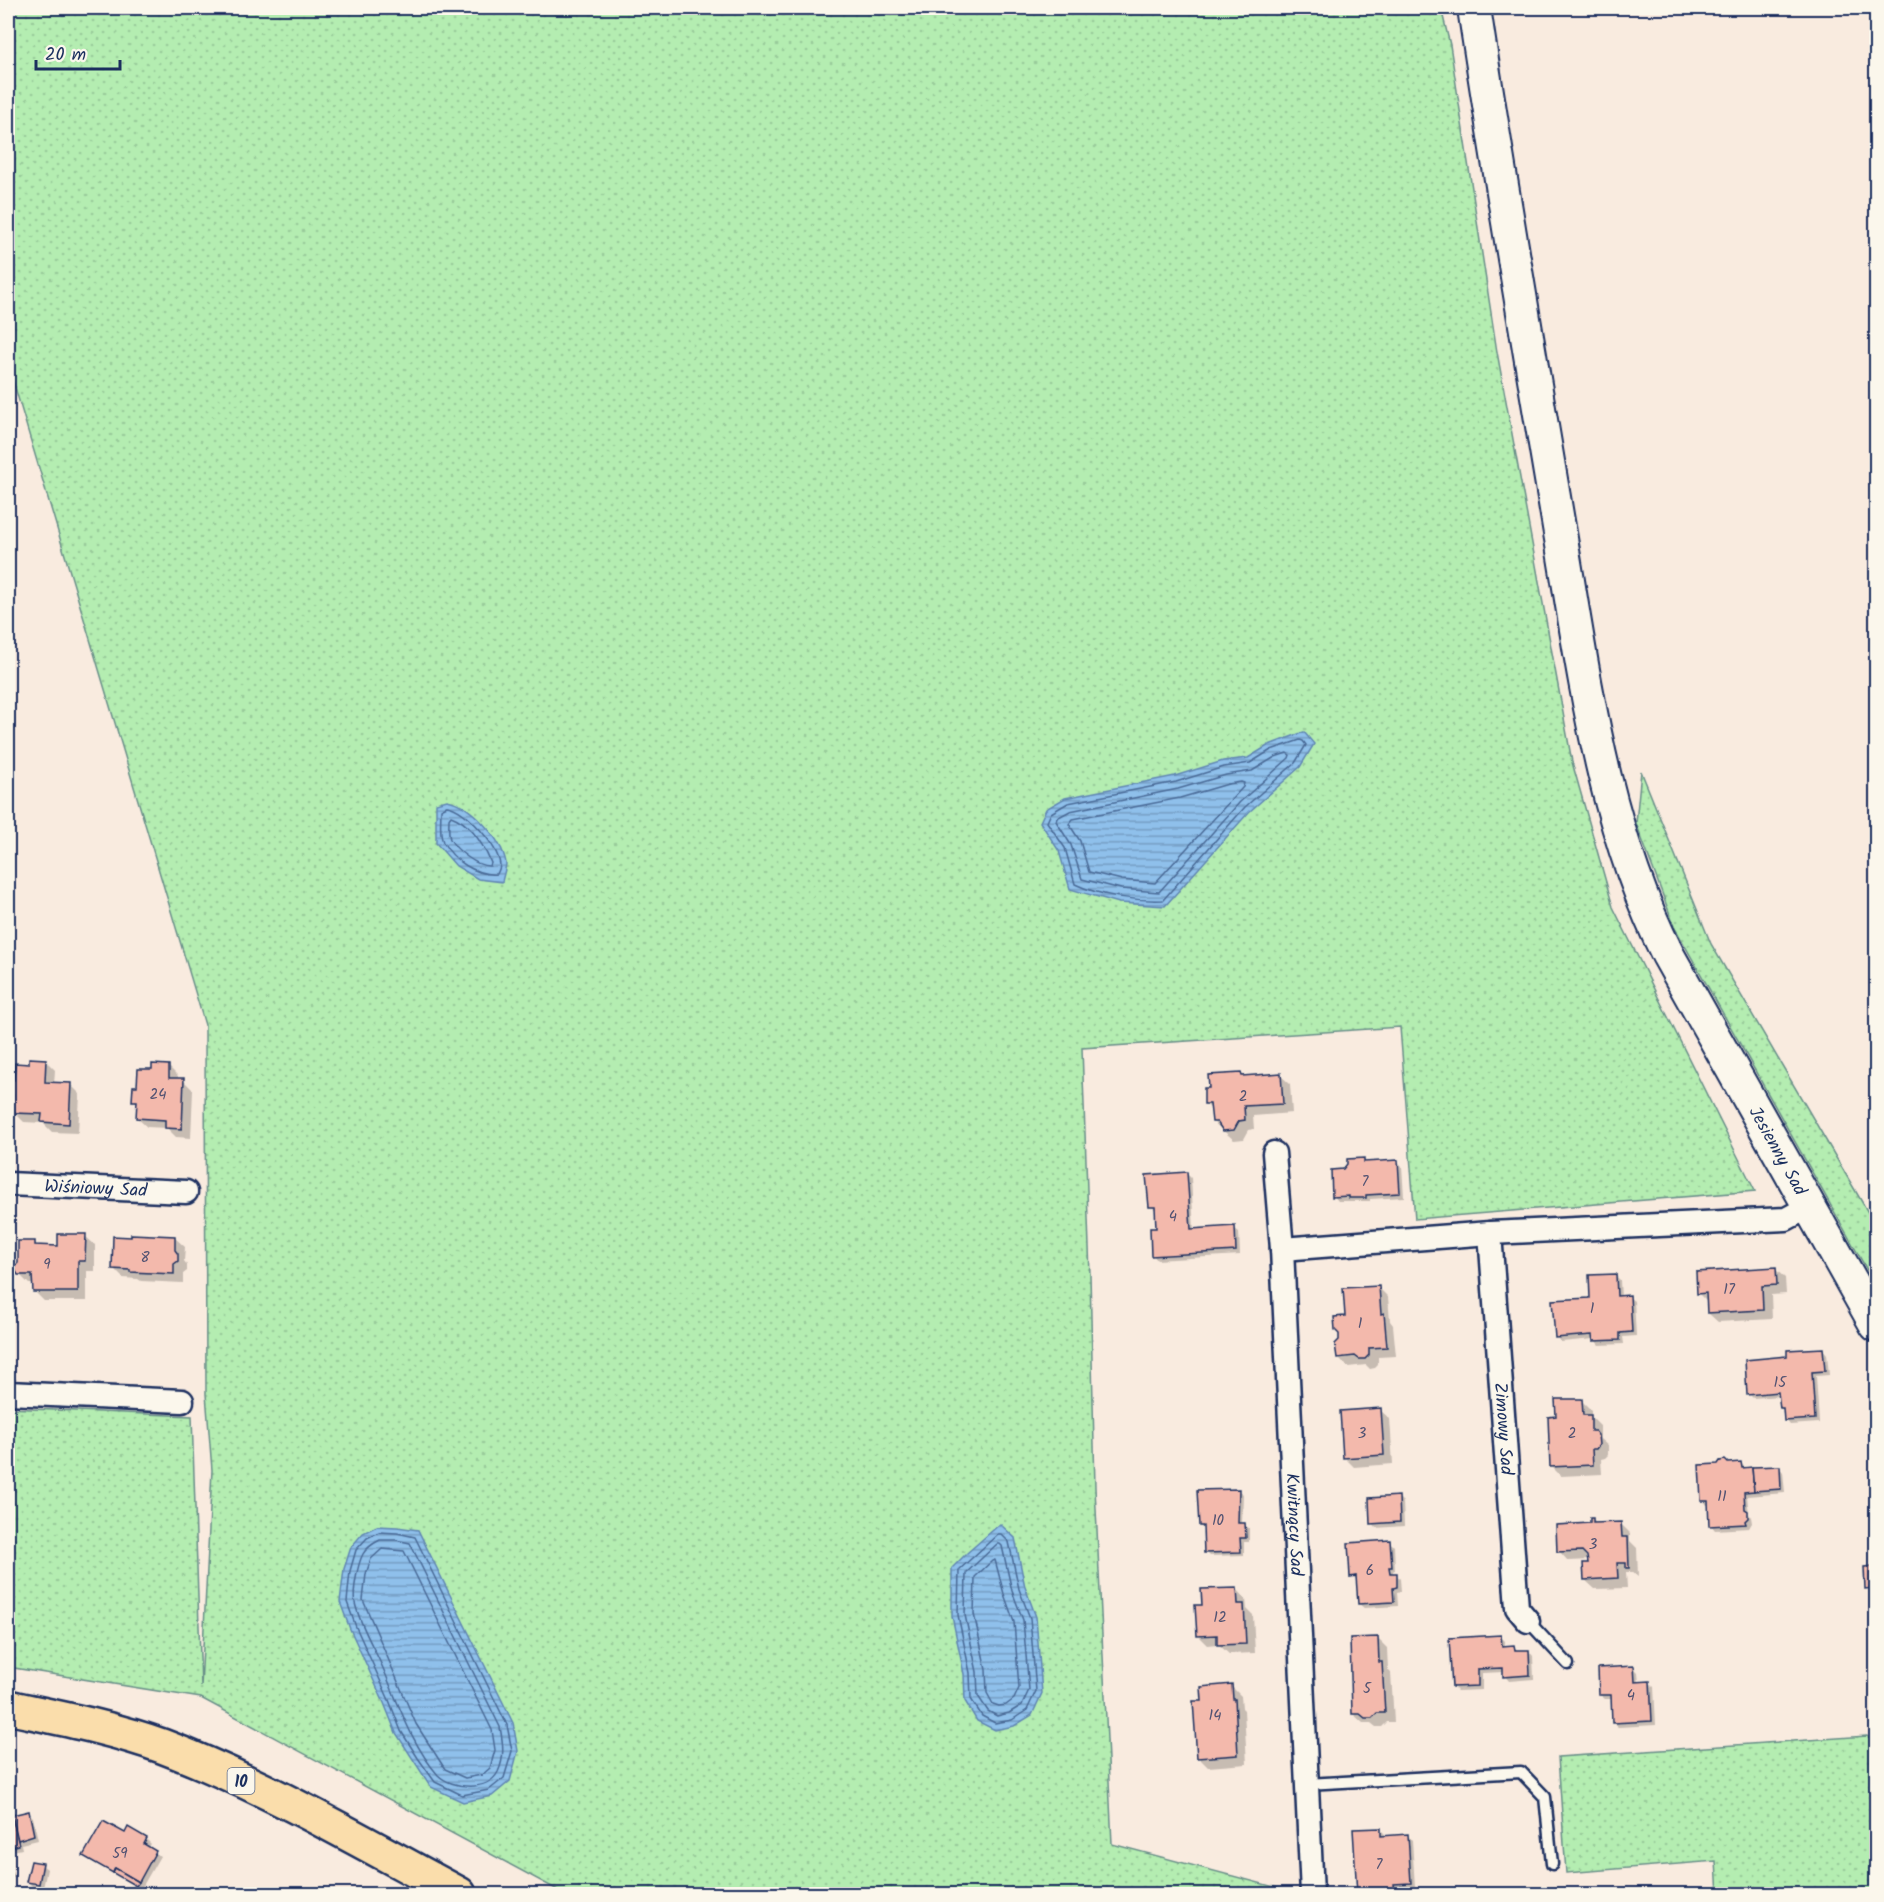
<svg xmlns="http://www.w3.org/2000/svg" width="1884" height="1902" viewBox="0 0 1884 1902" font-family="Kalam,sans-serif">
	<style>
		.grass { fill: url(#grass-dots); stroke: #688e88; stroke-width: 1.5 }
		.water { fill: url(#water-rules); stroke: #6186b3; stroke-width: 1.5 }
		.shadow { fill: #0003 }
		.lines { fill: none; stroke-linecap: round; stroke-linejoin: round }
		.shore { stroke: #496996; stroke-width: 1.5 }
		.building { fill: #f3b9ac; stroke: #1b2f5e; stroke-width: 1.5 }
		.lane-casing { stroke: #1b2f5e; stroke-width: 15 }
		.street-casing { stroke: #1b2f5e; stroke-width: 27 }
		.secondary-casing { stroke: #1b2f5e; stroke-width: 36 }
		.primary-casing { stroke: #1b2f5e; stroke-width: 38 }
		.lane { stroke: #fbf7ec; stroke-width: 10 }
		.street { stroke: #fbf7ec; stroke-width: 22 }
		.secondary { stroke: #fbf7ec; stroke-width: 32 }
		.primary { stroke: #faddab; stroke-width: 33 }
		.labels { text-anchor: middle; stroke-width: 5; stroke-linejoin: round; paint-order: stroke }
		.number-label { font-size: 15px; fill: #515272 }
		.shield { fill: #fbf7ec; stroke: #5e6b89; stroke-width: 1.5 }
		.shield-label { font-size: 16px; font-weight: bold; fill: #1b2f5e }
		.street-label { font-size: 18px; fill: #1b2f5e; stroke: #fbf7ec }
	</style>
	<defs>
		<pattern id="grass-dots" width="8" height="8" patternUnits="userSpaceOnUse" patternTransform="scale(1.5)"><rect width="8" height="8" fill="#b4edb1"/><path d="M2 2h.1M6 6h.1" fill="none" stroke="#9acc9b" stroke-width="1.8" stroke-linecap="round"/></pattern>
		<pattern id="water-rules" width="6" height="5" patternUnits="userSpaceOnUse" patternTransform="scale(1.5)"><rect width="6" height="5" fill="#8fc0eb"/><path d="M0 2.5h6" fill="none" stroke="#749cc2"/></pattern>
	</defs>
	<rect width="100%" height="100%" fill="#f9ebdf"/>
	<filter id="ink" filterUnits="userSpaceOnUse"><feTurbulence type="fractalNoise" baseFrequency=".0167" numOctaves="2"/><feDisplacementMap in="SourceGraphic" scale="12" xChannelSelector="R" yChannelSelector="G"/><feConvolveMatrix kernelMatrix="1 2 1 2 8 2 1 2 1" color-interpolation-filters="sRGB"/></filter>
	<g filter="url(#ink)">
		<g class="grass">
			<polygon points="8,8 1441,8 1450,45 1497,352 1572,762 1613,907 1755,1191 1415,1219 1400,1027 1082,1048 1090,1275 1095,1488 1112,1844 1289,1891 1289,1894 565,1894 201,1698 8,1667 8,1408 192,1416 201,1687 212,1470 206,1394 205,1025 8,364"/>
			<polygon points="1641,771 1711,944 1876,1226 1876,1286 1675,928 1636,823"/>
			<polygon points="1867,1736 1876,1742 1876,1894 1718,1894 1716,1861 1566,1873 1558,1757"/>
		</g>
		<g class="water">
			<polygon points="1304,732 1314,744 1300,767 1249,812 1165,906 1119,903 1070,889 1059,851 1040,822 1046,809 1065,798 1175,776 1223,761 1248,758 1269,745"/>
			<path d="M447 800C470 804 502 839 506 863 506 868 503 876 502 882L478 879 456 866 436 843V803Z"/>
			<polygon points="1000,1524 1015,1538 1025,1587 1036,1617 1042,1693 1032,1715 1014,1726 995,1730 977,1721 965,1701 964,1674 952,1616 952,1568 967,1553"/>
			<polygon points="377,1526 397,1527 418,1530 513,1723 518,1751 510,1781 492,1796 463,1802 431,1787 396,1733 384,1703 350,1629 340,1602 344,1569 351,1547 363,1533"/>
		</g>
		<g class="shadow">
			<polygon points="45,1060 55,1070 54,1084 71,1085 80,1094 78,1133 52,1132 43,1123 24,1122 14,1112 15,1099 10,1094 15,1082 30,1065"/>
			<polygon points="168,1066 178,1076 178,1080 183,1080 193,1090 191,1138 176,1137 167,1128 147,1127 137,1118 138,1104 134,1100 139,1088 153,1071"/>
			<polygon points="1241,1074 1244,1077 1280,1075 1290,1084 1292,1113 1253,1116 1254,1129 1249,1130 1244,1139 1234,1140 1213,1122 1212,1110 1206,1104 1211,1089"/>
			<polygon points="1363,1160 1367,1163 1398,1162 1402,1166 1404,1197 1370,1199 1370,1201 1338,1201 1334,1196 1344,1171"/>
			<polygon points="1187,1174 1191,1178 1194,1230 1234,1228 1239,1232 1240,1255 1157,1260 1153,1255 1158,1230 1156,1210 1150,1206"/>
			<polygon points="85,1236 95,1245 95,1271 87,1271 87,1301 44,1301 34,1291 34,1284 29,1284 19,1274 35,1243 39,1247 59,1247"/>
			<polygon points="175,1238 185,1247 184,1261 187,1265 187,1271 183,1274 183,1283 141,1281 138,1279 123,1278 114,1269"/>
			<polygon points="1775,1269 1785,1278 1786,1294 1771,1295 1772,1319 1718,1322 1708,1313 1708,1303 1698,1293"/>
			<polygon points="1615,1275 1620,1280 1621,1298 1629,1297 1634,1301 1636,1336 1623,1337 1624,1344 1599,1345 1594,1339 1561,1342 1556,1337"/>
			<polygon points="1378,1287 1388,1297 1390,1321 1393,1325 1396,1356 1378,1357 1378,1365 1375,1368 1370,1369 1366,1365 1348,1367 1338,1357 1346,1318"/>
			<polygon points="1823,1349 1827,1354 1829,1375 1816,1376 1819,1423 1790,1425 1786,1420 1785,1412 1781,1408 1780,1396 1753,1398 1749,1394"/>
			<polygon points="1581,1400 1591,1410 1591,1417 1600,1426 1600,1439 1608,1446 1608,1455 1605,1458 1601,1459 1602,1474 1561,1476 1551,1466"/>
			<polygon points="1380,1410 1390,1419 1393,1464 1354,1467 1344,1457"/>
			<polygon points="1741,1463 1745,1468 1779,1467 1783,1472 1785,1493 1747,1496 1749,1514 1751,1517 1752,1523 1749,1528 1715,1530 1711,1525 1709,1505 1707,1505 1703,1500 1727,1465"/>
			<polygon points="1238,1490 1243,1494 1242,1524 1249,1528 1249,1542 1244,1542 1244,1555 1210,1556 1206,1552 1205,1531 1200,1526"/>
			<polygon points="1399,1498 1403,1502 1404,1526 1376,1528 1372,1523"/>
			<polygon points="1592,1519 1597,1524 1620,1523 1630,1533 1630,1541 1637,1548 1638,1577 1632,1572 1626,1572 1627,1588 1595,1589 1585,1580 1589,1560 1568,1561 1559,1551 1591,1525"/>
			<polygon points="1389,1541 1394,1546 1395,1570 1393,1571 1393,1574 1396,1574 1400,1579 1401,1591 1397,1592 1398,1606 1364,1608 1359,1604 1358,1580 1352,1576"/>
			<polygon points="1876,1567 1876,1609 1875,1596 1867,1588 1866,1568"/>
			<polygon points="1237,1589 1246,1599 1247,1609 1253,1615 1255,1653 1229,1654 1218,1644 1208,1645 1198,1635 1203,1607"/>
			<polygon points="1501,1637 1505,1641 1505,1647 1514,1647 1519,1652 1529,1651 1533,1656 1534,1679 1509,1681 1505,1676 1504,1672 1482,1673 1482,1690 1457,1691 1453,1687"/>
			<polygon points="1377,1638 1387,1648 1388,1670 1391,1673 1394,1722 1387,1722 1382,1727 1376,1727 1371,1723 1363,1723 1353,1714"/>
			<polygon points="1634,1668 1638,1672 1639,1683 1650,1683 1654,1687 1656,1725 1618,1727 1613,1723 1612,1699 1605,1699 1600,1695"/>
			<polygon points="1231,1686 1241,1696 1242,1708 1244,1710 1247,1764 1208,1767 1198,1757 1203,1702"/>
			<polygon points="10,1809 15,1816 28,1813 33,1817 38,1840 21,1844 22,1849 8,1852 14,1876 8,1886 8,1810"/>
			<polygon points="129,1829 146,1839 151,1844 148,1848 160,1856 141,1889 89,1860 85,1855 126,1835"/>
			<polygon points="1380,1829 1385,1834 1385,1837 1408,1836 1412,1840 1415,1887 1398,1887 1399,1894 1359,1894 1355,1831"/>
			<polygon points="42,1865 47,1869 43,1888 32,1886 28,1882"/>
		</g>
		<g class="lines">
			<g class="shore">
				<path d="M1300 740 1303 741 1306 745 1295 763 1245 807 1163 900C1135 901 1100 896 1075 884L1065 848 1047 822 1051 813 1068 803 1176 782 1224 767 1250 763 1271 750Z"/>
				<polygon points="1287,753 1290,755 1289,758 1240,802 1159,892 1121,889 1082,879 1071,845 1056,821 1057,818 1070,811 1178,789 1226,775 1252,771 1275,757"/>
				<polygon points="1241,782 1244,783 1243,787 1155,883 1122,880 1089,872 1080,841 1069,824 1073,819 1180,798 1228,784"/>
				<path d="M447 806C466 809 498 846 500 865 500 867 498 872 497 874 476 876 453 860 443 842 439 834 441 818 441 809Z"/>
				<path d="M451 816C470 823 483 844 491 863L490 866C477 867 456 850 450 839 448 833 449 824 449 819Z"/>
				<polygon points="379,1532 397,1533 415,1537 507,1725 512,1751 504,1778 489,1790 462,1795 435,1782 418,1758 401,1731 389,1700 356,1627 347,1602 350,1571 356,1550 367,1538"/>
				<polygon points="998,1534 1001,1534 1009,1542 1019,1589 1030,1618 1036,1691 1027,1710 1012,1720 995,1723 982,1716 971,1699 970,1673 958,1615 959,1570"/>
				<path d="M380 1540H396L410 1543 500 1727C503 1743 505 1757 498 1772 488 1792 452 1789 438 1775 411 1744 398 1702 382 1666 373 1646 360 1625 355 1603 352 1593 358 1563 363 1554 367 1547 374 1543 380 1540Z"/>
				<polygon points="997,1544 1000,1544 1002,1546 1012,1591 1023,1620 1029,1690 1022,1705 1009,1713 997,1716 988,1711 978,1696 977,1672 965,1615 966,1573"/>
				<polygon points="382,1549 404,1551 492,1730 495,1750 490,1768 482,1775 465,1778 445,1769 416,1724 363,1600 366,1574 371,1559"/>
				<polygon points="995,1560 1004,1594 1014,1622 1019,1688 1014,1699 1006,1705 999,1706 993,1704 987,1693 986,1670 974,1614 975,1577 992,1561"/>
			</g>
		</g>
		<g class="building">
			<polygon points="29,1058 46,1059 45,1082 71,1083 69,1124 41,1122 42,1114 12,1113 13,1095 9,1095 9,1080 14,1080 15,1063 29,1064"/>
			<polygon points="152,1064 169,1065 169,1078 184,1078 182,1129 165,1128 165,1120 136,1118 137,1101 132,1101 133,1086 137,1086 138,1069 152,1069"/>
			<polygon points="1241,1073 1242,1076 1281,1073 1283,1104 1244,1106 1245,1120 1239,1121 1234,1130 1223,1131 1217,1122 1212,1122 1210,1104 1204,1104 1204,1088 1209,1088 1208,1075"/>
			<polygon points="1364,1158 1364,1162 1398,1160 1400,1193 1366,1195 1366,1198 1349,1198 1349,1196 1332,1197 1331,1170 1343,1169 1347,1164 1347,1159"/>
			<polygon points="1187,1172 1191,1229 1235,1226 1236,1251 1151,1256 1150,1228 1156,1228 1155,1207 1149,1207 1146,1175"/>
			<polygon points="58,1234 86,1234 85,1261 78,1261 78,1292 33,1292 32,1275 18,1275 15,1270 15,1266 18,1263 18,1241 35,1241 35,1245 58,1246"/>
			<polygon points="131,1234 175,1236 175,1250 178,1254 178,1261 174,1264 174,1274 130,1272 130,1270 112,1269 113,1236 131,1237"/>
			<polygon points="1776,1267 1777,1285 1762,1286 1763,1310 1707,1313 1706,1293 1697,1294 1696,1272"/>
			<polygon points="1616,1274 1617,1296 1630,1295 1632,1332 1620,1333 1620,1340 1593,1341 1592,1335 1555,1338 1552,1300 1590,1298 1589,1275"/>
			<polygon points="1379,1286 1381,1314 1384,1313 1387,1347 1369,1348 1369,1355 1365,1359 1359,1359 1355,1356 1337,1358 1335,1344 1339,1340 1339,1334 1335,1330 1334,1317 1345,1316 1343,1288"/>
			<polygon points="1823,1348 1825,1371 1812,1372 1815,1419 1784,1421 1783,1408 1780,1408 1778,1392 1747,1395 1745,1360 1787,1356 1787,1350"/>
			<polygon points="1555,1399 1582,1399 1583,1415 1591,1415 1591,1431 1595,1431 1598,1435 1599,1445 1596,1449 1592,1449 1593,1465 1550,1467 1548,1417 1556,1416"/>
			<polygon points="1381,1408 1384,1455 1343,1458 1340,1411"/>
			<polygon points="1725,1460 1728,1463 1741,1462 1742,1468 1752,1467 1754,1491 1744,1492 1745,1509 1748,1511 1748,1518 1745,1521 1746,1524 1709,1526 1708,1501 1701,1501 1699,1465 1718,1464 1720,1461"/>
			<polygon points="1780,1466 1781,1489 1754,1491 1752,1467"/>
			<polygon points="1239,1489 1238,1523 1245,1523 1246,1538 1240,1538 1241,1552 1204,1553 1203,1526 1199,1526 1197,1490"/>
			<polygon points="1399,1496 1400,1522 1370,1524 1369,1498"/>
			<polygon points="1590,1518 1593,1518 1593,1523 1621,1522 1622,1537 1628,1537 1629,1568 1626,1568 1626,1563 1617,1563 1618,1578 1584,1580 1583,1563 1588,1563 1587,1556 1582,1551 1557,1552 1556,1525 1590,1523"/>
			<polygon points="1390,1540 1392,1567 1389,1567 1390,1573 1397,1573 1397,1587 1393,1588 1394,1602 1358,1604 1356,1576 1350,1577 1348,1543"/>
			<polygon points="1876,1566 1876,1608 1874,1608 1873,1588 1865,1589 1864,1567"/>
			<polygon points="1237,1588 1238,1604 1244,1604 1246,1644 1217,1645 1217,1635 1197,1636 1195,1605 1202,1605 1201,1589"/>
			<polygon points="1501,1635 1502,1646 1514,1645 1515,1650 1529,1650 1530,1675 1503,1677 1503,1668 1478,1669 1478,1686 1452,1687 1449,1638"/>
			<polygon points="1378,1637 1379,1662 1382,1662 1385,1713 1377,1713 1372,1718 1365,1718 1360,1714 1352,1714 1350,1638"/>
			<polygon points="1634,1666 1635,1682 1650,1681 1652,1721 1612,1723 1611,1695 1599,1695 1598,1668"/>
			<polygon points="1232,1684 1233,1699 1235,1699 1238,1755 1197,1758 1193,1701 1202,1701 1201,1687"/>
			<polygon points="8,1808 10,1808 19,1845 8,1848"/>
			<polygon points="29,1811 34,1835 18,1840 12,1815"/>
			<polygon points="103,1821 125,1833 128,1827 147,1838 144,1844 156,1851 139,1882 115,1868 113,1873 83,1856"/>
			<polygon points="1381,1828 1381,1836 1408,1834 1411,1883 1394,1884 1395,1894 1357,1894 1353,1829"/>
			<polygon points="31,1861 43,1863 39,1884 26,1882"/>
			<polygon points="115,1868 139,1882 136,1886 113,1873"/>
			<polygon points="1646,1890 1646,1894 1591,1894"/>
		</g>
		<g class="lines">
			<defs>
				<g id="lane">
					<polyline points="1528,1621 1568,1664"/>
					<polyline points="1307,1784 1521,1772 1545,1797 1552,1864"/>
				</g>
				<g id="street">
					<path id="s1" d="M1274 1153 1282 1249 1312 1894"/>
					<path id="s2" d="M8 1184 186 1192"/>
					<path id="s3" d="M1490 1233 1517 1608 1528 1621"/>
					<polyline points="1282,1249 1490,1233 1786,1219 1810,1206"/>
					<polyline points="8,1393 182,1401"/>
				</g>
				<g id="secondary">
					<path id="s4" d="M1474 8C1500 181 1530 354 1559 527 1584 672 1601 822 1668 955L1876 1325"/>
				</g>
				<path id="primary" d="M8 1707C59 1718 112 1728 162 1746 265 1785 362 1842 459 1894"/>
			</defs>
			<use href="#lane" class="lane-casing"/>
			<use href="#street" class="street-casing"/>
			<use href="#secondary" class="secondary-casing"/>
			<use href="#primary" class="primary-casing"/>
			<use href="#lane" class="lane"/>
			<use href="#street" class="street"/>
			<use href="#secondary" class="secondary"/>
			<use href="#primary" class="primary"/>
		</g>
	</g>
	<g class="labels">
		<g class="number-label">
			<text x="158" y="1099">24</text>
			<text x="1243" y="1101">2</text>
			<text x="1365" y="1186">7</text>
			<text x="1173" y="1221">4</text>
			<text x="145" y="1262">8</text>
			<text x="47" y="1269">9</text>
			<text x="1729" y="1294">17</text>
			<text x="1592" y="1313">1</text>
			<text x="1360" y="1328">1</text>
			<text x="1780" y="1387">15</text>
			<text x="1362" y="1438">3</text>
			<text x="1572" y="1438">2</text>
			<text x="1722" y="1501">11</text>
			<text x="1218" y="1525">10</text>
			<text x="1593" y="1549">3</text>
			<text x="1370" y="1575">6</text>
			<text x="1220" y="1622">12</text>
			<text x="1367" y="1693">5</text>
			<text x="1631" y="1700">4</text>
			<text x="1215" y="1720">14</text>
			<text x="120" y="1858">59</text>
			<text x="1379" y="1869">7</text>
		</g>
		<rect class="shield" x="227.5" y="1768" width="27" height="26" rx="4.5"/>
		<g class="shield-label">
			<text x="241" y="1787">10</text>
		</g>
		<g class="street-label">
			<text dy="6" stroke="none"><textPath href="#s4" startOffset="1194">Jesienny Sad</textPath></text>
			<text dy="6" stroke="none"><textPath href="#s2" startOffset="88">Wiśniowy Sad</textPath></text>
			<text dy="6" stroke="none"><textPath href="#s3" startOffset="196">Zimowy Sad</textPath></text>
			<text dy="6" stroke="none"><textPath href="#s1" startOffset="372">Kwitnący Sad</textPath></text>
		</g>
	</g>
	<rect width="1884" height="1902" fill="none" stroke="#fbf7ec" stroke-width="30"/>
	<rect x="15" y="15" width="1854" height="1872" fill="none" stroke="#1b2f5e" stroke-width="2" filter="url(#ink)"/>
	<path d="M36 60v9h84v-9" fill="none" stroke="#1b2f5e" stroke-width="3"/>
	<text x="45" y="60" font-size="18" fill="#1b2f5e" stroke="#fbf7ec" stroke-width="4.5" paint-order="stroke">20 m</text>
</svg>
